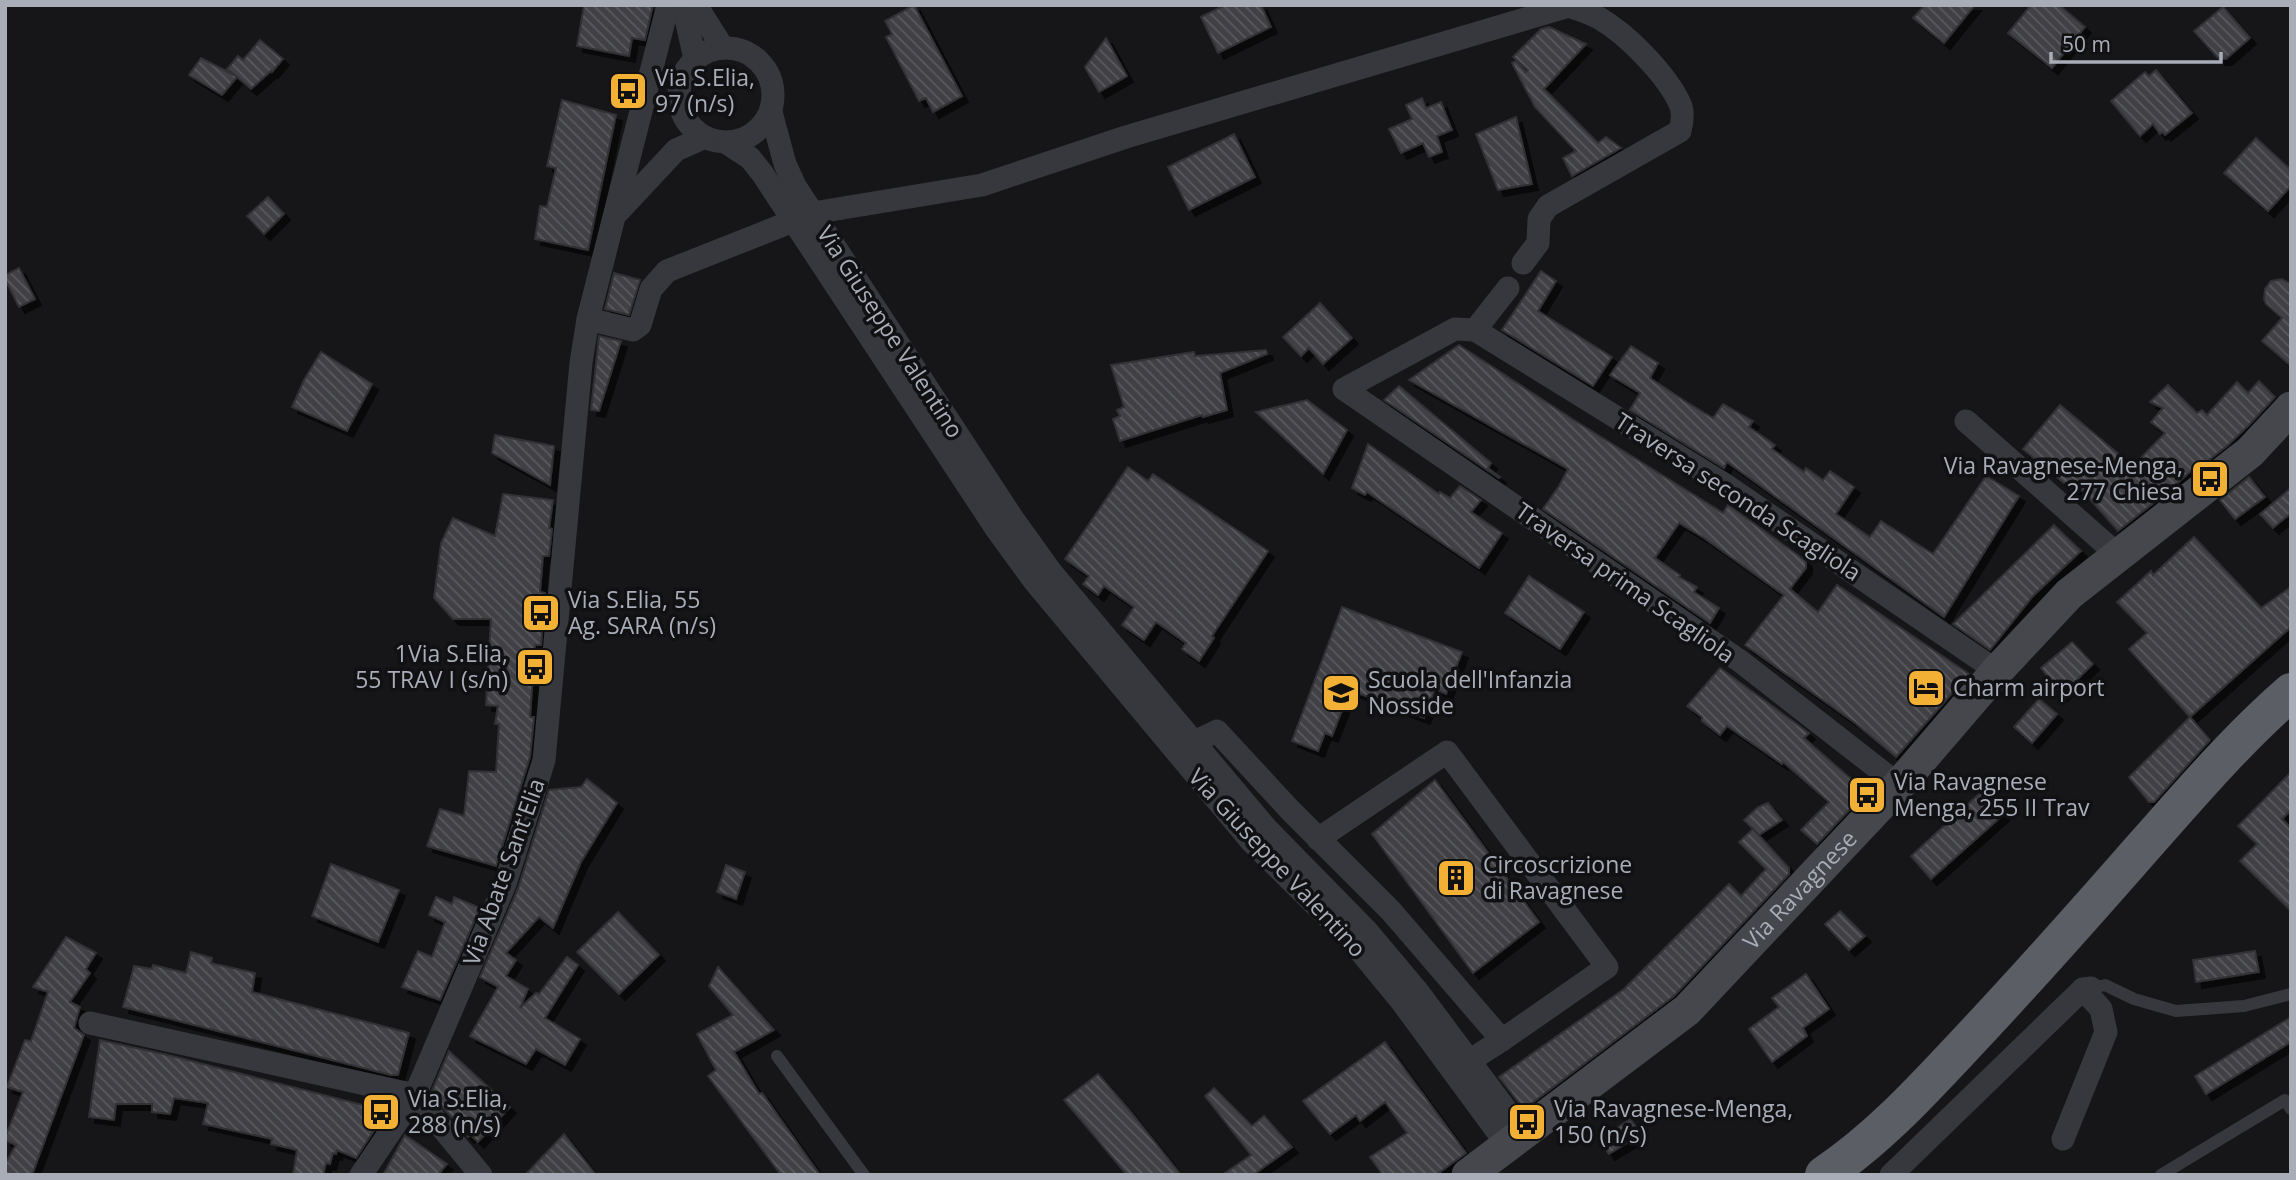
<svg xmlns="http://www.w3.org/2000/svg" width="2296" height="1180" viewBox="0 0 2296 1180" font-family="'Open Sans',sans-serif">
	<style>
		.building { fill: url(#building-back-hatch); stroke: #303034; stroke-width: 2; filter: url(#shadow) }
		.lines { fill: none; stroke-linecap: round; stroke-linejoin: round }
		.service { stroke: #37383d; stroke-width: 12 }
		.minor { stroke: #37383d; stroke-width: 23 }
		.secondary { stroke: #45474d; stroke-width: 33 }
		.trunk { stroke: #5b5e65; stroke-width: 38 }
		.labels { text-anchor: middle; stroke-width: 7; stroke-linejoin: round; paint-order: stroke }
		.poi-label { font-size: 23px; fill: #a8adb8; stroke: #111113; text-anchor: start }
		.street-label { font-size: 23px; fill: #a8adb8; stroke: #111113 }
	</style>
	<defs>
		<pattern id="building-back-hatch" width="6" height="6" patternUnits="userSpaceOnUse" patternTransform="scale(1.75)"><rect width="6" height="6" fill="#404145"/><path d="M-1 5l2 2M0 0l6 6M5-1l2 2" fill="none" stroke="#595a5e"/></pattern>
		<filter id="shadow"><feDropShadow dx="6" dy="6" stdDeviation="0" flood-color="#0009"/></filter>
	</defs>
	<rect width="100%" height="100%" fill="#161618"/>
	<g class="building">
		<polygon points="584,5 653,5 645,40 632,38 629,56 577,46"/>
		<polygon points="914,5 962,96 933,112 926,98 919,101 886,37 892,34 885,21"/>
		<polygon points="1225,5 1261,5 1271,27 1218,53 1201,17"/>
		<polygon points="1925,5 1975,5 1944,43 1913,18"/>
		<polygon points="2031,5 2059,5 2085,27 2052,68 2008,33"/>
		<polygon points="2223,7 2250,38 2226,59 2219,59 2194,31"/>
		<polygon points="1549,27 1586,44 1544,89 1598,143 1606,137 1621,148 1572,176 1563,158 1576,151 1535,107 1512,63 1516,61 1526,72 1528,70 1513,57 1541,29"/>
		<polygon points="1106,38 1127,76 1099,92 1085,67"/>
		<polygon points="260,40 283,59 272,72 271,71 251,89 237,77 222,95 189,75 201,58 236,76 227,69 238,56 243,60"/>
		<polygon points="2156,70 2192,113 2165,135 2162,132 2160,134 2153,124 2140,136 2111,101 2145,72 2149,76"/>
		<polygon points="1422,98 1426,108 1441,102 1452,130 1437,136 1442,152 1429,157 1423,143 1401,153 1389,129 1412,119 1406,105"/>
		<polygon points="562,100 616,115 588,250 535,239 540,206 547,207 556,168 547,166"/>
		<polygon points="1516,117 1532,184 1498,190 1476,134"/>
		<polygon points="1234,134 1255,177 1189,210 1168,167"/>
		<polygon points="2256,138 2291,170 2291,186 2268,211 2224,173"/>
		<polygon points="268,197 284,214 264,234 247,216"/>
		<polygon points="19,268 35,299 19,307 5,279 5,275"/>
		<polygon points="1541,271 1556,281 1538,311 1612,357 1593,386 1502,330"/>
		<polygon points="614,273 640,280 629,315 605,309"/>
		<polygon points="2282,279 2291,284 2291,366 2262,341 2282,318 2266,304 2264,299 2265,289 2271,281"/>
		<polygon points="1320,303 1352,338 1323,364 1309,348 1301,356 1283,337"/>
		<polygon points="599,336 621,341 599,411 591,410"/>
		<polygon points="1459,345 1577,422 1723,513 1728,505 1806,561 1806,568 1790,589 1818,612 1837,585 1969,674 1896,757 1855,723 1745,645 1784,595 1704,538 1679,523 1655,558 1680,575 1679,577 1697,587 1694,592 1719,608 1710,623 1543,509 1559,486 1568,469 1409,380"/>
		<polygon points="1631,346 1658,363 1650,378 1688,403 1713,418 1723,404 1753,421 1749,427 1775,445 1772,449 1804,472 1806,468 1823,480 1830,471 1854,487 1836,514 1870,537 1881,521 1933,554 1986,476 2019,496 1944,617 1727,462 1724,468 1630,410 1640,393 1610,375"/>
		<polygon points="1266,350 1267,354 1220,373 1227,410 1203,417 1202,415 1120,441 1113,419 1120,416 1117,410 1124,407 1111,365 1194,352 1195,356"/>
		<polygon points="321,352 372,384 347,431 292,407 304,380"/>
		<polygon points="2259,381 2275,397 2249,425 2227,446 2196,470 2194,468 2170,490 2118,531 2081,489 2077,494 2023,449 2060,405 2133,466 2165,433 2151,422 2163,408 2150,402 2168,385 2197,413 2202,410 2207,415 2237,382 2248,393"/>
		<polygon points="1399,386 1491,463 1488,468 1500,477 1499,478 1384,400"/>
		<polygon points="1307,400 1347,430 1323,474 1256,412"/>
		<polygon points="495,435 554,446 550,485 492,453"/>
		<polygon points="1368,444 1439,494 1440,492 1450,498 1460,486 1481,500 1471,512 1502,533 1479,568 1367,492 1365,495 1352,488"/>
		<polygon points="1128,467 1148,481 1153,474 1268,551 1212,636 1214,638 1199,661 1182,649 1186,643 1156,622 1144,640 1122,625 1134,607 1104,586 1098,595 1083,584 1089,576 1065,559"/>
		<polygon points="2249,477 2265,497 2235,519 2220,500"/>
		<polygon points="2291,488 2291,513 2273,528 2260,514"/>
		<polygon points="503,494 553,500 549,528 552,529 549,556 543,556 540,592 545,593 541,645 535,645 530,717 534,717 530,757 496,866 427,846 440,809 464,816 469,771 496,772 499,724 495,724 498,706 486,705 491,619 453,619 434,598 441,543 453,518 495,536"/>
		<polygon points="2054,525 2081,551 2033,596 1990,650 1953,624"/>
		<polygon points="2194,537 2261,608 2291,587 2291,627 2190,717 2129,649 2147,633 2117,602 2151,571 2153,575"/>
		<polygon points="1529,576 1584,612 1560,649 1505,613"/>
		<polygon points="1342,607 1462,652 1446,694 1435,689 1424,718 1350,690 1332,736 1325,733 1318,751 1292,741"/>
		<polygon points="2072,642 2093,664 2062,695 2041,668"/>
		<polygon points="1720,668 1809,733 1804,738 1866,792 1817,844 1801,830 1829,802 1783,762 1782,764 1727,726 1720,735 1702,721 1702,717 1687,706"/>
		<polygon points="2039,699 2057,714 2032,743 2014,727"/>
		<polygon points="2190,717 2210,740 2154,802 2149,802 2129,777"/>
		<polygon points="2291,772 2291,810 2282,819 2291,828 2291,911 2240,861 2257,844 2238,826"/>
		<polygon points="587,779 617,803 581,862 553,928 539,917 506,953 516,960 506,976 528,989 520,1008 536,993 539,994 567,957 578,965 545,1018 580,1039 565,1065 536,1049 526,1064 470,1036 498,987 480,977 518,889 549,790 581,787"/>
		<polygon points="1435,780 1539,922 1473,973 1372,834"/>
		<polygon points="1989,785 2003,815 1931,879 1911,856"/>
		<polygon points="1768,803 1782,820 1759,835 1744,820 1758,807"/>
		<polygon points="1753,829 1789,868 1789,874 1674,996 1524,1109 1499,1077 1624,989 1729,884 1741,896 1766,869 1739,842"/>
		<polygon points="331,864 399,890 378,942 312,916"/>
		<polygon points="726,865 745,872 736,899 717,892"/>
		<polygon points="436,897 452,904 454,897 480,908 440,1000 402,987 418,951 432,957 445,922 429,915"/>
		<polygon points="1840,911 1865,936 1849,950 1825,924"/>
		<polygon points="618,912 659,955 619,994 577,952"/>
		<polygon points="66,937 96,953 86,969 90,973 70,1002 80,1007 74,1028 84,1035 32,1175 5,1175 5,1164 16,1145 5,1140 5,1138 23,1092 7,1087 25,1040 31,1041 48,992 33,987"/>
		<polygon points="2255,951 2259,972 2196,982 2193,960"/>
		<polygon points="191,952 212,958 211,963 255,973 252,992 409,1033 398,1075 391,1075 123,1007 134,966 152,969 153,965 186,973"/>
		<polygon points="718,967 774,1030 734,1052 759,1094 762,1093 820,1175 781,1175 708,1076 716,1070 697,1034 733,1015 709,986"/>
		<polygon points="1806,974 1829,1009 1803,1028 1807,1036 1772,1062 1749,1029 1779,1007 1772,998"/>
		<polygon points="2291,1017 2291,1042 2206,1094 2195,1076"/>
		<polygon points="100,1040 172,1056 378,1109 375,1129 356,1158 337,1150 336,1154 333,1153 330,1164 326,1163 323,1175 293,1175 297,1150 271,1144 272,1139 203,1124 208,1103 174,1098 170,1114 152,1112 152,1104 116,1104 114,1120 89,1117"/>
		<polygon points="1385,1042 1466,1153 1436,1175 1383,1175 1370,1157 1407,1133 1385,1102 1360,1121 1356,1115 1330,1134 1303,1101"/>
		<polygon points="449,1051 510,1107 478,1142 471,1135 468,1137 431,1093"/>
		<polygon points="1098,1074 1130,1111 1181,1175 1127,1175 1064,1100"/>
		<polygon points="1214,1088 1252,1126 1264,1116 1292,1147 1253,1175 1222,1175 1251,1155 1205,1096"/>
		<polygon points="1630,1119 1642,1134 1609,1154 1599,1140"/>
		<polygon points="564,1134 596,1175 525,1175"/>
		<polygon points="405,1135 447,1164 438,1175 383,1175"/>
	</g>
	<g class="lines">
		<g class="service">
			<polyline points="2091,988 2105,985 2134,999 2176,1011 2244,1006 2291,994"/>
			<polyline points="777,1056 864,1175"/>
			<polyline points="2161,1175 2285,1100 2291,1109"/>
		</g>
		<g class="minor">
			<polyline points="683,5 695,59"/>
			<polyline points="696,5 723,48"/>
			<circle cx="726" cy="95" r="47"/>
			<polyline points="771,112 785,164 795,186 1013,519 1051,572 1266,828 1366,930 1418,992 1524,1134"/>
			<polyline points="727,143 750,158 762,173 997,530 1035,582 1251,841 1351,940 1402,1002 1508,1146"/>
			<polyline points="619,211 676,150 703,138"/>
			<path d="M813 213 982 185 1126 137 1569 6C1579 10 1590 13 1599 18 1627 34 1667 75 1680 104 1684 112 1682 123 1680 131L1548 206 1539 219 1538 243 1523 263"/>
			<polyline points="588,319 633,330 640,325 651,289 667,271 793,221"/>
			<polyline points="1475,330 1455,329 1344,389 1740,661 1899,785"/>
			<polyline points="1475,330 1724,484 1997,671"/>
			<polyline points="1475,330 1508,288"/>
			<polyline points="1966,421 2118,555"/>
			<polyline points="1194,742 1217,731 1290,810 1391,911 1502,1040 1458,1068"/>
			<polyline points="1318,839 1447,752 1607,967 1502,1040"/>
			<polyline points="90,1023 415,1095 481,1175"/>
			<polyline points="2063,1139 2106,1032 2101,1009 2083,989"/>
			<polyline points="361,1175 415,1095 505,884 544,760 581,363 588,319 668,5"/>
			<polyline points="1891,1175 2083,989 2091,988"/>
		</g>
		<path class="secondary" id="s1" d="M1468 1175 1687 1010 1899 785 1997 671 2069 594 2250 452 2291 408"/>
		<path class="trunk" d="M1824 1175C1881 1137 1928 1084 1975 1034 2033 972 2089 909 2145 845 2192 792 2238 738 2291 692"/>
	</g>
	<defs>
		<symbol id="bus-square" viewBox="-11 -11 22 22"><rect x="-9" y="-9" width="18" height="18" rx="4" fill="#f2b134" stroke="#111113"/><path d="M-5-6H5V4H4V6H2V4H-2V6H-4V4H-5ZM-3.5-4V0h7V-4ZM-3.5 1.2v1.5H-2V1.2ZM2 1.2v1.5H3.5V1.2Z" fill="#111"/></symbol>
		<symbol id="hotel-square" viewBox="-11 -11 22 22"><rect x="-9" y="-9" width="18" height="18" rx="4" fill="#f2b134" stroke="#111113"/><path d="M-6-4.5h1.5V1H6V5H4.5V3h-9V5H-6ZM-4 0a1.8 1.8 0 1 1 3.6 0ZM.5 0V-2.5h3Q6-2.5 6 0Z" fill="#111"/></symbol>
		<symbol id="school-square" viewBox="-11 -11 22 22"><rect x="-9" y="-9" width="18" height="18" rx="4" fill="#f2b134" stroke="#111113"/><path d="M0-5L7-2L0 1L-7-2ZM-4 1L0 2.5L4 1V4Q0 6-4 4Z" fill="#111"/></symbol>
		<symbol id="building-square" viewBox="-11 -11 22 22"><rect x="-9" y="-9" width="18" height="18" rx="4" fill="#f2b134" stroke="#111113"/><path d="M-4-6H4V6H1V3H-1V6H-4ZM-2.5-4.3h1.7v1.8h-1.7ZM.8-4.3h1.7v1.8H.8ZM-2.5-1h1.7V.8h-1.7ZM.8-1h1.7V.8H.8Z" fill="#111"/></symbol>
	</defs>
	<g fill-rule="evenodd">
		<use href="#bus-square" x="606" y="69" width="44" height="44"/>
		<use href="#bus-square" x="2188" y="457" width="44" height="44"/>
		<use href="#bus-square" x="519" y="591" width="44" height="44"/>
		<use href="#bus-square" x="513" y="645" width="44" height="44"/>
		<use href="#hotel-square" x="1904" y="666" width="44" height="44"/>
		<use href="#school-square" x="1319" y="671" width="44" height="44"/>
		<use href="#bus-square" x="1845" y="773" width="44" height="44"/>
		<use href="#building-square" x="1434" y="856" width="44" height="44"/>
		<use href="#bus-square" x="359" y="1090" width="44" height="44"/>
		<use href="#bus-square" x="1505" y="1100" width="44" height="44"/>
	</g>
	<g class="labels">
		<g class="poi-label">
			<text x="655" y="86">Via S.Elia,<tspan x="655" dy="26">97 (n/s)</tspan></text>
			<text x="2183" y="474" text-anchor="end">Via Ravagnese-Menga,<tspan x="2183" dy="26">277 Chiesa</tspan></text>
			<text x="568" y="608">Via S.Elia, 55<tspan x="568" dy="26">Ag. SARA (n/s)</tspan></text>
			<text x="508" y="662" text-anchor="end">1Via S.Elia,<tspan x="508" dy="26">55 TRAV I (s/n)</tspan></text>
			<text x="1368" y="688">Scuola dell'Infanzia<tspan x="1368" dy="26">Nosside</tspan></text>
			<text x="1953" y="696">Charm airport</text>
			<text x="1894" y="790">Via Ravagnese<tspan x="1894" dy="26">Menga, 255 II Trav</tspan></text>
			<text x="1483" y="873">Circoscrizione<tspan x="1483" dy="26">di Ravagnese</tspan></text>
			<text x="408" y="1107">Via S.Elia,<tspan x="408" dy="26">288 (n/s)</tspan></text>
			<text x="1554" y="1117">Via Ravagnese-Menga,<tspan x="1554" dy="26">150 (n/s)</tspan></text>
		</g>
		<g class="street-label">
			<text transform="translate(890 332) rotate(57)" y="8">Via Giuseppe Valentino</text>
			<text transform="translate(1738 497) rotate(33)" y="8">Traversa seconda Scagliola</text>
			<text transform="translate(1625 583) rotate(35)" y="8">Traversa prima Scagliola</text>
			<text transform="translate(1277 863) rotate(47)" y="8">Via Giuseppe Valentino</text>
			<text transform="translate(504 872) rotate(-70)" y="8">Via Abate Sant'Elia</text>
			<text dy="8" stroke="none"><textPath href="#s1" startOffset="439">Via Ravagnese</textPath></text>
		</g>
	</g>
	<rect width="2296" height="1180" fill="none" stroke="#a8adb8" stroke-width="14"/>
	<path d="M2051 52v10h170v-10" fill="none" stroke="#a8adb8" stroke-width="3.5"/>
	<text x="2062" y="52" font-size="21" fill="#a8adb8" stroke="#111113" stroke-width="5" paint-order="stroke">50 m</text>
</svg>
